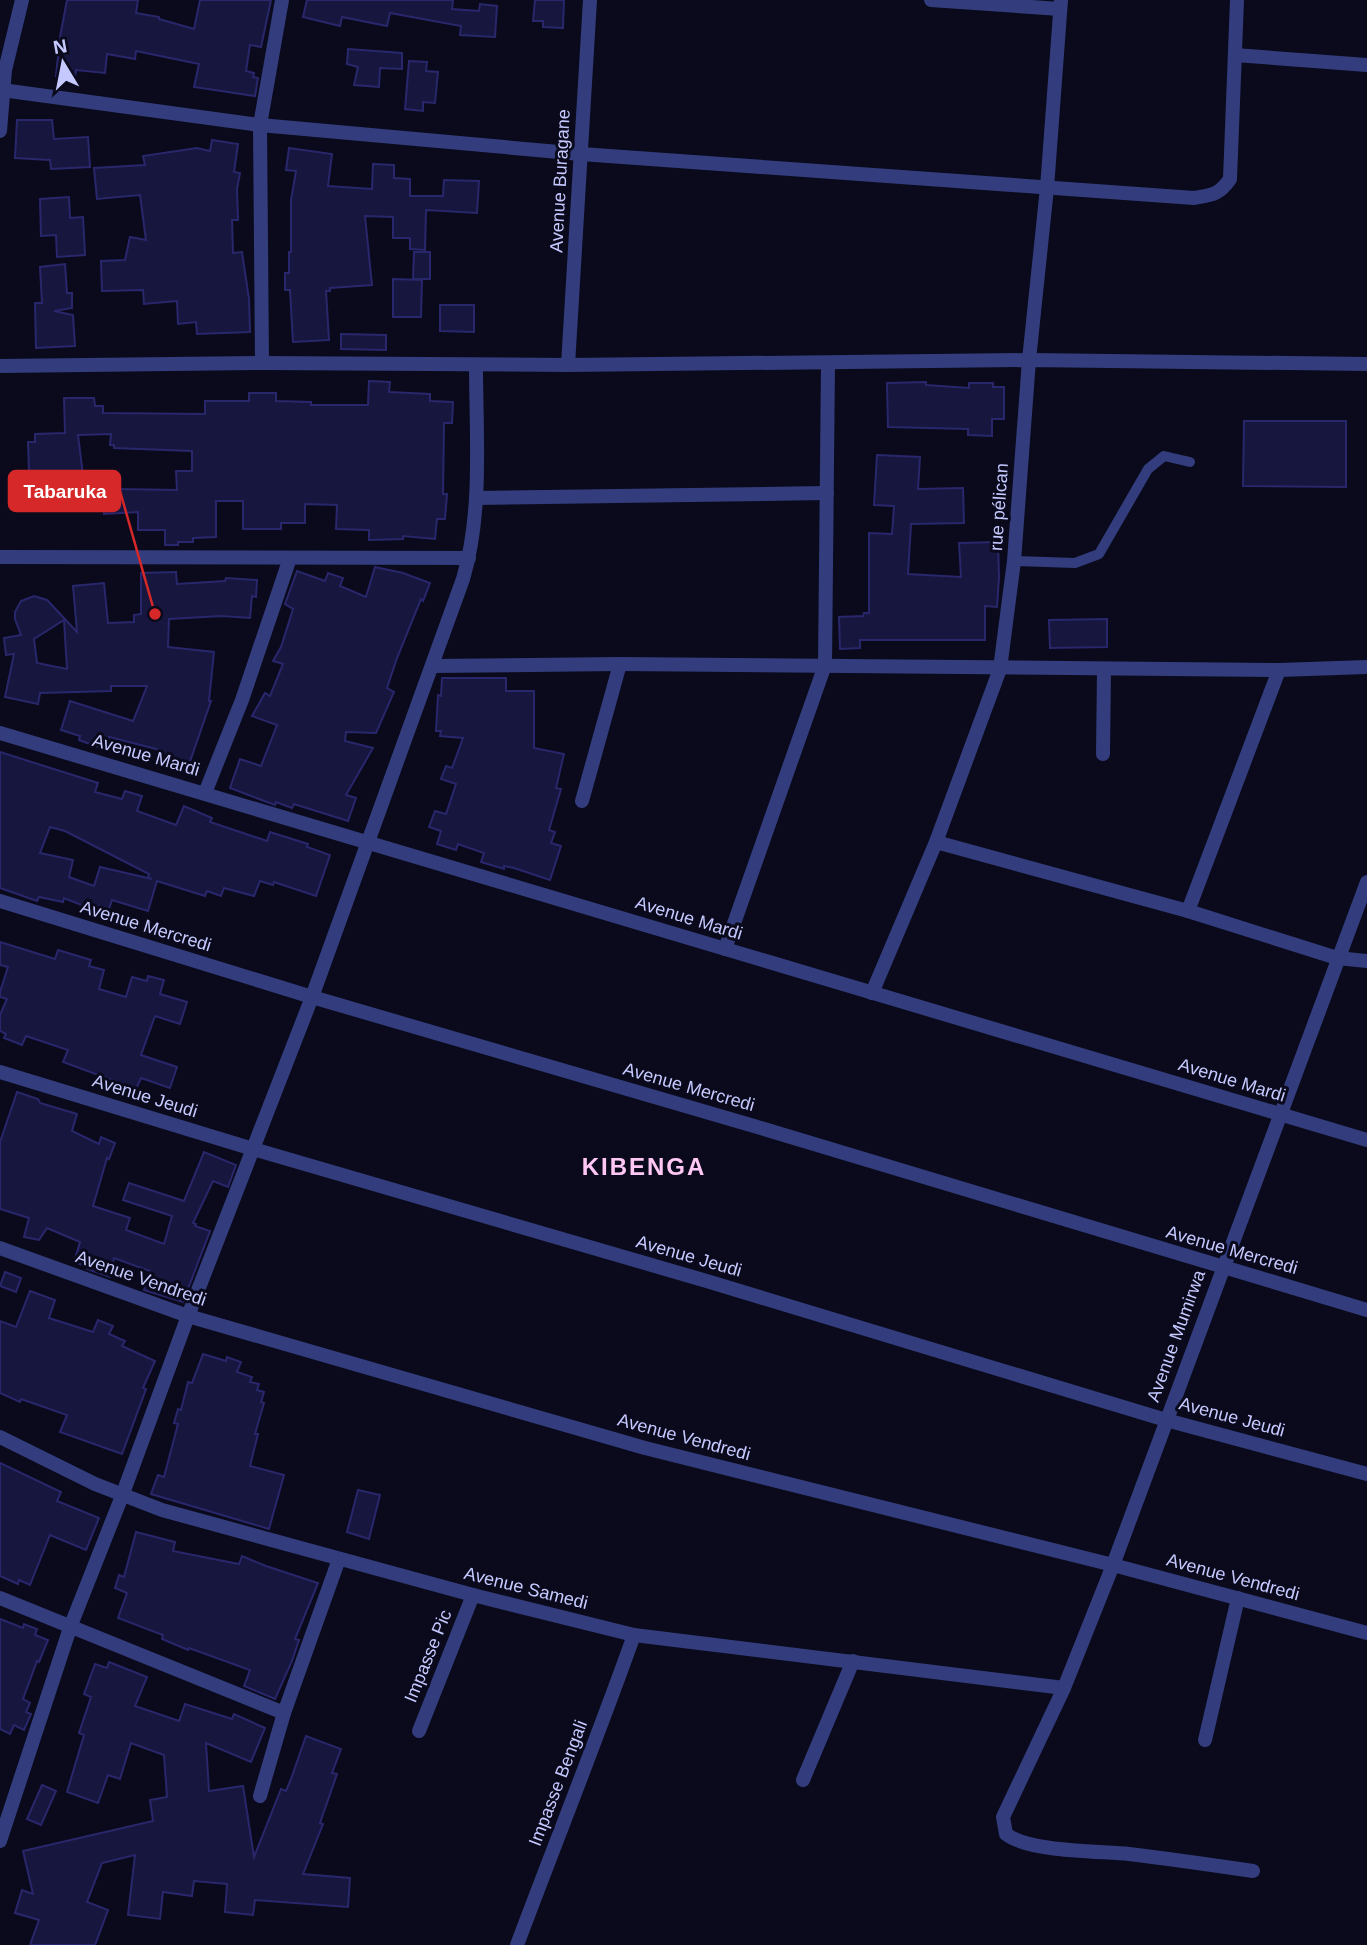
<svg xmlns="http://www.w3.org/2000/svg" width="1367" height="1945" viewBox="0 0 1367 1945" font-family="Helvetica,sans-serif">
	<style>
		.building { fill: #17163e; stroke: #29276b; stroke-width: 2; fill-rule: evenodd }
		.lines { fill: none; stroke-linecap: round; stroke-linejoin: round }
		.lane { stroke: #333d7d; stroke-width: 10 }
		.street { stroke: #333d7d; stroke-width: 14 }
		.labels { text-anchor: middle; stroke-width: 6; stroke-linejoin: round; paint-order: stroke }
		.street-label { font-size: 18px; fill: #c5c9ff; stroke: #0a0a1c }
		.district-label { font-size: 24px; font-weight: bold; letter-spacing: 2px; fill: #ffc7f4; stroke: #0a0a1c }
		.leader { fill: none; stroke: #d62828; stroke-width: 2.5 }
		.callout-dot { fill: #d62828; stroke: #0a0a1c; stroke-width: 2.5 }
		.callout { fill: #d62828; stroke: #d62828; stroke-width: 2.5 }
		.callout-label { font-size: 19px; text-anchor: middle; font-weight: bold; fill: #fff }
	</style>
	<rect width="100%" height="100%" fill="#0a0a1c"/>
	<g class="building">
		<polygon points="67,0 138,0 136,13 159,17 159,19 194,29 200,0 271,0 261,47 250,45 246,71 254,73 253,77 258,78 255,96 194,87 199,64 136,51 135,59 107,54 105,73 76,70 75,77 56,76 60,37"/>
		<polygon points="307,0 453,0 452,9 479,11 480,4 497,6 495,37 460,35 461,26 390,13 387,26 342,17 340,26 303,17"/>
		<polygon points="535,0 564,0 563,28 543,27 543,21 533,21"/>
		<polygon points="348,49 402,53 402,69 380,68 379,87 354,85 358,67 347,64"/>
		<polygon points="409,61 427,62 426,71 438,72 435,103 423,102 423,111 405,109"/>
		<polygon points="17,120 52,120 54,139 88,137 90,167 51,169 50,160 15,158"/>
		<polygon points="212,140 238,144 234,172 240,173 237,189 238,220 232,220 233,253 242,252 249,299 250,332 197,334 196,322 178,324 177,301 144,304 143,290 102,291 101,261 125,260 130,237 146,240 140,195 97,199 94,168 145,165 143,156 197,148 210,151"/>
		<polygon points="289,148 332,154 328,186 372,189 373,164 394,165 394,178 410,179 410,196 443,196 444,180 479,181 477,213 426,210 425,250 410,249 410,238 393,238 393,217 365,216 372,285 330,288 330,291 326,291 329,340 293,342 290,290 285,290 285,273 289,273 289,252 291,252 291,200 296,171 286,170"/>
		<polygon points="69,197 70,218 83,217 85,255 57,257 56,235 41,236 40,199"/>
		<polygon points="414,252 430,252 430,279 413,279"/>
		<polygon points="65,264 67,293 72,293 72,308 54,311 73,315 75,346 36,348 35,303 42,303 40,267"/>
		<polygon points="393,279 422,280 421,317 393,317"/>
		<polygon points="440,305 474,305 474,332 440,331"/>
		<polygon points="341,334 386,335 386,350 341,349"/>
		<path d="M369 381 390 382 389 392 430 394V401L453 402 452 423H444L443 494H447L445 519H437L435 539 403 536V539L369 540V530L336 529 337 505 305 504V523H281V529H243V501H216V537L193 538V542H178V545H165V530H138V512L104 514V510L67 511 66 502 21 507V471H29L28 442H35V434L65 433 64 398H94L95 406H103V413L205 414V401H249V393H276V401L311 402V405H368ZM111 434 110 445H114V448L192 451V471H176L177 490 119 489V486L109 487 108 483 94 484V474L83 475 78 435Z"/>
		<polygon points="926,382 926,385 969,388 969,383 993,383 993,387 1004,387 1004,419 992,419 992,436 968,435 968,429 888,427 887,383"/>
		<polygon points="1244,421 1346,421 1346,487 1243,486"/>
		<polygon points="877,455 920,457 918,489 963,488 964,523 911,524 908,574 961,577 959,543 998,542 999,577 997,607 985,606 985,640 860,640 860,648 840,649 839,617 863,616 864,613 869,613 869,533 892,534 894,506 874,505"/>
		<polygon points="375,567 403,573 430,583 423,601 421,599 397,658 387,688 394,692 376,733 346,732 345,741 373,748 346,795 356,798 348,821 294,804 292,808 276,802 275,805 230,788 240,759 261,766 277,725 252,716 265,693 270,696 283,664 273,661 281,647 293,609 285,604 297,571 325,581 328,573 343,578 340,586 366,597"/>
		<path d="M176 572 177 584 225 581 226 578 257 580 256 597 252 596 250 618 222 616 169 619 168 647 214 652 209 701H211L186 773 155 763 160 750 109 737 107 744 99 742 98 747 79 740 80 736 61 730 70 701 133 721 147 686H111V691L40 693 38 704 5 697 14 654 6 655 4 638 21 635 15 619V612L21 601 34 596 47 600 77 632 73 586 104 583 108 623 134 622V615L141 614V573ZM64 620 67 669 37 663 34 639Z"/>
		<polygon points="1107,619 1107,647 1050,648 1049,620"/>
		<polygon points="442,678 506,678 506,691 534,691 534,748 564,754 556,788 561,789 549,830 555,832 551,843 561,846 550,880 514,868 504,866 504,869 481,862 484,853 458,844 456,850 437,844 441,831 429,827 435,811 446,814 456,784 441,779 446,766 452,768 463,738 440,736 441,731 436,731 438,695 441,696"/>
		<path d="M0 752 98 783 95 792 122 799 125 791 142 796 137 811 176 825 184 806 212 818 210 822 267 841 270 832 308 844 307 847 330 855 316 896 274 882 273 885 260 881 254 896 224 888 221 896 207 891 205 896 157 881 148 911 112 900 109 909 86 902 84 906 64 898 63 902 39 897 37 901 0 888ZM50 827 65 831 149 874 148 878 152 879 100 867 94 886 69 877 73 860 40 853Z"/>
		<polygon points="0,942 55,959 58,950 91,960 89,966 104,970 99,989 126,997 132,977 147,981 148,976 164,980 160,994 187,1002 180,1024 155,1016 141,1055 177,1067 170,1088 141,1078 136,1089 63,1062 68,1050 26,1036 22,1045 4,1038 6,1034 0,1031 0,1015 7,999 0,997 0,992 8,967 0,965"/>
		<polygon points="17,1092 38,1099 40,1103 77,1114 72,1131 99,1144 101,1137 115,1143 109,1159 107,1158 93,1206 130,1218 126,1230 164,1244 172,1216 123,1200 129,1183 184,1201 204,1152 236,1165 228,1187 213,1181 193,1223 196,1224 195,1226 210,1231 183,1302 144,1290 150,1271 114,1258 110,1277 87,1269 88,1267 74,1262 80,1242 47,1228 39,1240 24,1237 29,1218 0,1209 0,1142"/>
		<polygon points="5,1272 21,1278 16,1292 0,1286"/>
		<polygon points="30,1291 55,1300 49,1318 93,1332 98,1320 113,1326 109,1334 125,1341 122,1346 155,1361 143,1388 146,1389 122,1454 60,1432 67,1415 21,1399 20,1402 0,1393 0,1321 16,1327"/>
		<polygon points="203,1354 226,1361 227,1357 241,1362 237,1372 252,1377 250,1382 259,1384 257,1390 264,1392 261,1402 264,1403 255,1434 258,1434 250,1466 284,1475 269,1529 151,1494 158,1475 164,1477 178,1424 174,1423 178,1409 181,1410 188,1382 192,1383"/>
		<polygon points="0,1463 61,1492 57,1501 99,1518 86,1550 50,1535 30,1585 19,1580 18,1584 0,1576"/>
		<polygon points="358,1490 380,1495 369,1539 347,1532"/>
		<polygon points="136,1532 175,1542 173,1551 239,1564 242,1556 266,1566 318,1583 295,1639 299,1640 292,1661 275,1699 244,1686 250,1670 189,1648 188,1650 162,1639 163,1635 118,1618 127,1593 115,1588 119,1575 124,1577"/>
		<polygon points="0,1619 23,1628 24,1624 37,1629 35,1635 48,1640 39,1662 37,1661 23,1699 30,1703 26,1712 31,1714 24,1730 14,1725 10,1734 0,1729"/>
		<polygon points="109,1662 147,1677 135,1706 179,1721 185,1704 232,1719 234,1714 265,1728 251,1762 206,1743 209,1791 243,1786 254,1857 281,1789 286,1791 291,1779 306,1736 341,1749 332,1773 337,1774 320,1823 323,1824 303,1874 350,1878 348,1907 255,1900 253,1915 225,1912 227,1884 194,1881 192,1896 163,1892 160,1919 128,1915 135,1855 102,1863 87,1902 108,1910 95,1945 30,1945 39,1920 15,1913 22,1890 33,1894 23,1851 153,1821 150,1800 167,1797 164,1755 131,1743 120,1779 108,1775 98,1803 67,1792 84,1735 79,1733 91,1697 84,1694 95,1664 107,1668"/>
		<polygon points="42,1785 56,1791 41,1825 27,1819"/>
	</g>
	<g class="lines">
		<polyline class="lane" points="1014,561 1075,563 1099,554 1148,469 1164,456 1190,462"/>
		<g class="street">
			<polyline points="931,0 1060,9"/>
			<polyline points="1235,55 1367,65"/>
			<path d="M2 90 260 125 581 154 1194 198C1212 195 1219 195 1230 179L1237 0"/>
			<polyline points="0,131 5,70 22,0"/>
			<polyline points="262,363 260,125 282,0"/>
			<polyline points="568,365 590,0"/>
			<polyline points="0,366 262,363 568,365 1029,360 1367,364"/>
			<polyline points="476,498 827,493"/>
			<polyline points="0,557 469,558"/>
			<polyline points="432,666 620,664 1279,670 1367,667"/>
			<polyline points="0,733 1367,1140"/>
			<polyline points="1103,754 1104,669"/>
			<polyline points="205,793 242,700 290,558"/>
			<polyline points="582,801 620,664"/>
			<polyline points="936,842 1188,911 1337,958 1367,961"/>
			<polyline points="0,901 312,997 754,1126 1367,1310"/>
			<polyline points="1188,911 1279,670"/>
			<polyline points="725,949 825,665 828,363"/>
			<polyline points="872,993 936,842 1000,669 1014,561 1029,360 1047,188 1061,0"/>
			<polyline points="0,1072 253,1149 710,1282 1166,1420 1367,1474"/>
			<polyline points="0,1248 188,1316 645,1448 1113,1565 1367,1633"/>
			<polyline points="0,1437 95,1484 162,1510 473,1595 634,1635 1064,1688"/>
			<polyline points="0,1598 284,1713"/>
			<polyline points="419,1731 473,1595"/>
			<polyline points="1205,1740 1238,1598"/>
			<polyline points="803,1780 853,1661"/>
			<polyline points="260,1796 284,1713 339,1559"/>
			<path d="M0 1841 71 1625 122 1496 188 1316 312 997 463 579C483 511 476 436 476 365"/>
			<path d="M1253 1871C1212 1865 1170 1859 1129 1854 1098 1851 1029 1852 1006 1834L1003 1817 1064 1688 1113 1565 1367 882"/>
			<path d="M517 1945C556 1841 597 1739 634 1635"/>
		</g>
	</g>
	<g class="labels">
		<g class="street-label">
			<text transform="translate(560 181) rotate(-87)" y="6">Avenue Buragane</text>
			<text transform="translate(999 507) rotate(-86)" y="6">rue pélican</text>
			<text transform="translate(146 755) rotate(16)" y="6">Avenue Mardi</text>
			<text transform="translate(689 918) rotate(17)" y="6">Avenue Mardi</text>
			<text transform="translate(146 926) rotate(17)" y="6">Avenue Mercredi</text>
			<text transform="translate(1232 1080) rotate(17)" y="6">Avenue Mardi</text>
			<text transform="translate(689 1087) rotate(16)" y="6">Avenue Mercredi</text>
			<text transform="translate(145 1096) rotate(17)" y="6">Avenue Jeudi</text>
			<text transform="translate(1232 1250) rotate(16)" y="6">Avenue Mercredi</text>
			<text transform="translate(689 1256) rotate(16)" y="6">Avenue Jeudi</text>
			<text transform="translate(141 1278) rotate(19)" y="6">Avenue Vendredi</text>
			<text transform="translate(1176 1336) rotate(-70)" y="6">Avenue Mumirwa</text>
			<text transform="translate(1232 1417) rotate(15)" y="6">Avenue Jeudi</text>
			<text transform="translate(684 1437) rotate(15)" y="6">Avenue Vendredi</text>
			<text transform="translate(1233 1577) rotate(15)" y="6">Avenue Vendredi</text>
			<text transform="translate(526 1588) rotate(14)" y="6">Avenue Samedi</text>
			<text transform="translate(428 1656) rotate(-68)" y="6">Impasse Pic</text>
			<text transform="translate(558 1783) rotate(-69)" y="6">Impasse Bengali</text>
		</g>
		<g class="district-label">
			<text x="644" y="1175">KIBENGA</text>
		</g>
	</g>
	<path class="leader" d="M155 614L120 491"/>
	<circle class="callout-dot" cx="155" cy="614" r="7"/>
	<rect class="callout" x="9" y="471" width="111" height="40" rx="7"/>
	<g class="callout-label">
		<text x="65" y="498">Tabaruka</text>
	</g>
	<g transform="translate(63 63) rotate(350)" stroke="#0a0a1c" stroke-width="5" paint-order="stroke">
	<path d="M0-5L12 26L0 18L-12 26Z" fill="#c5c9ff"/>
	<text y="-10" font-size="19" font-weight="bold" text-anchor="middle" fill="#c5c9ff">N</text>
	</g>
</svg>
